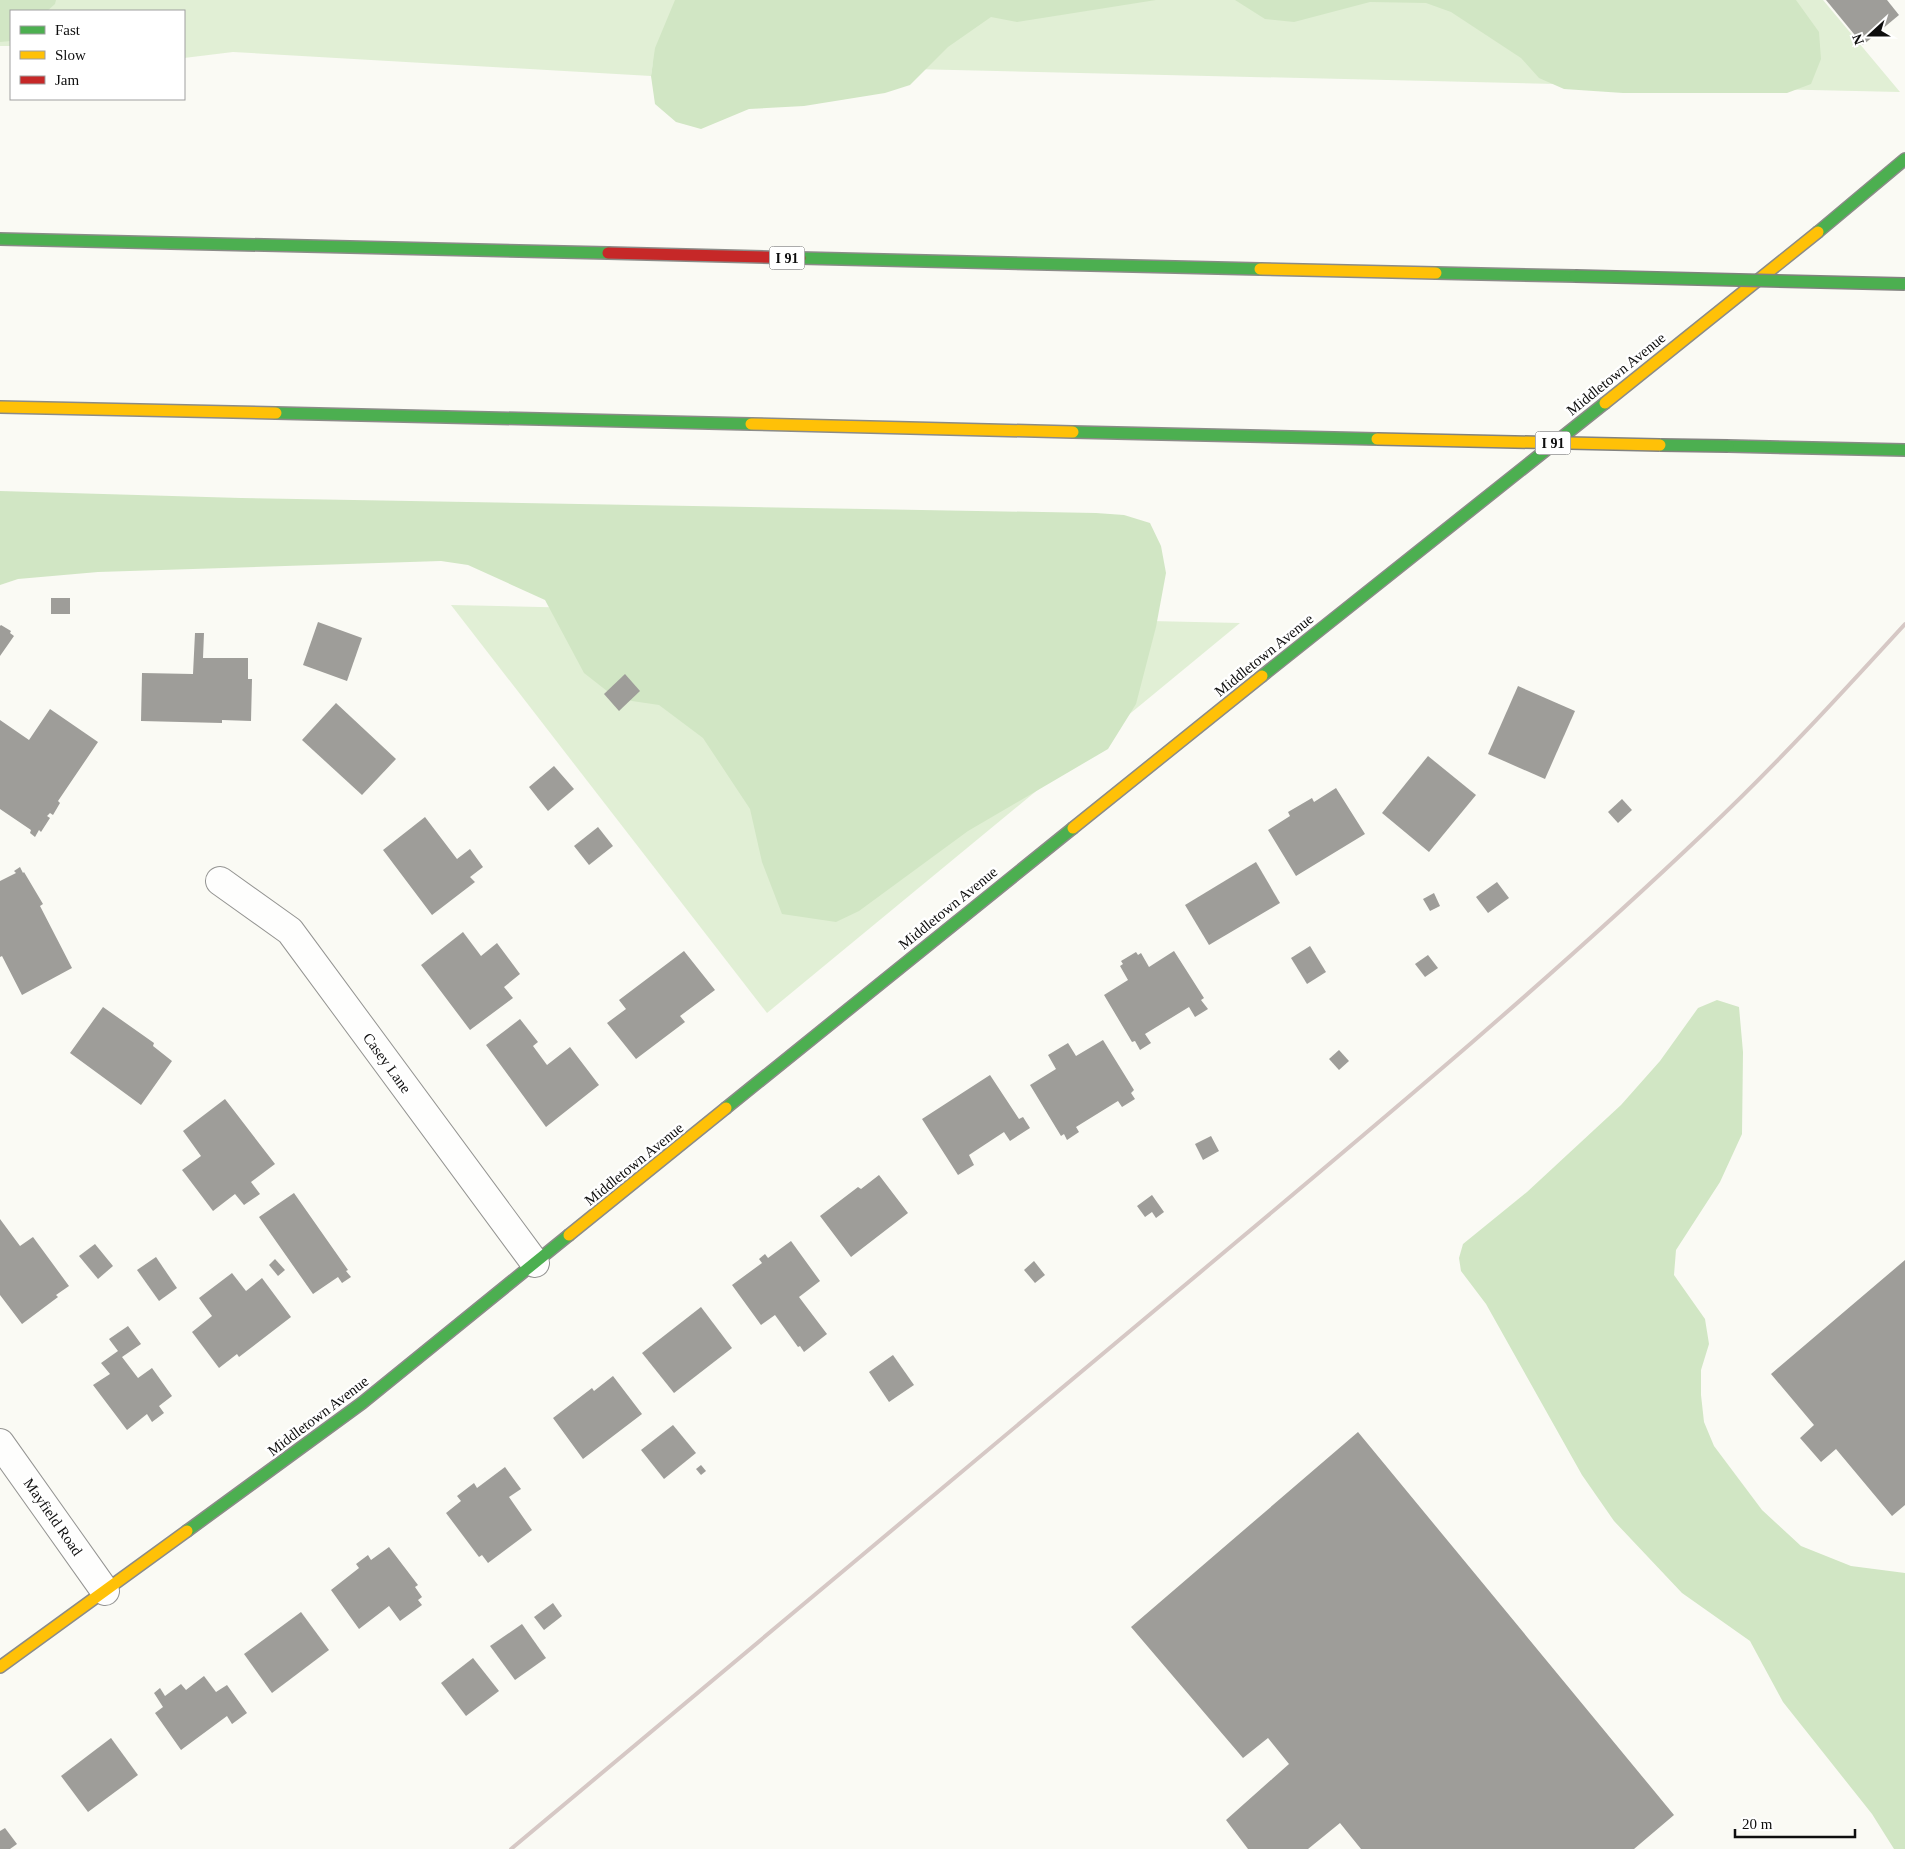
<svg xmlns="http://www.w3.org/2000/svg" width="1905" height="1849" viewBox="0 0 1905 1849" font-family="'Times New Roman',serif">
	<style>
		.green { fill: #e1efd5 }
		.forest { fill: #d1e6c4 }
		.building { fill: #9e9d99 }
		.lines { fill: none; stroke-linecap: round; stroke-linejoin: round }
		.street-casing { stroke: #949492; stroke-width: 30 }
		.fast-casing { stroke: #8b8b88; stroke-width: 14 }
		.slow-casing { stroke: #8b8b88; stroke-width: 14 }
		.jam-casing { stroke: #8b8b88; stroke-width: 14 }
		.street { stroke: #fefefd; stroke-width: 28 }
		.fast { stroke: #4caf50; stroke-width: 11 }
		.slow { stroke: #ffc107; stroke-width: 11 }
		.jam { stroke: #c62828; stroke-width: 11 }
		.rail { stroke: #d6c8c5; stroke-width: 4 }
		.fast-bridge-casing { stroke: #82827f; stroke-width: 14; stroke-linecap: butt }
		.slow-bridge-casing { stroke: #82827f; stroke-width: 14; stroke-linecap: butt }
		.fast-bridge { stroke: #4caf50; stroke-width: 11 }
		.slow-bridge { stroke: #ffc107; stroke-width: 11 }
		.labels { text-anchor: middle; stroke-width: 5; stroke-linejoin: round; paint-order: stroke }
		.shield { fill: #fff; stroke: #565656; stroke-width: 1 }
		.shield-label { font-size: 14px; font-weight: bold; fill: #0e0e0e }
		.street-label { font-size: 15px; fill: #0e0e0e; stroke: #fff }
	</style>
	<rect width="100%" height="100%" fill="#fafaf4"/>
	<g class="green">
		<polygon points="0,0 1823,0 1900,92 653,63 651,76 233,52 184,58 184,11 11,11 11,46 0,46"/>
		<polygon points="451,605 1240,623 767,1013"/>
	</g>
	<g class="forest">
		<polygon points="0,0 56,0 55,4 47,11 11,11 11,41 0,42"/>
		<polygon points="675,0 1156,0 1017,22 991,17 948,47 910,85 885,93 804,106 749,109 701,129 676,122 655,104 651,76 655,48"/>
		<polygon points="1235,0 1796,0 1819,32 1821,59 1811,84 1787,93 1623,93 1564,89 1539,78 1521,58 1451,12 1426,3 1370,2 1294,22 1265,19"/>
		<polygon points="0,491 241,498 1096,513 1124,515 1150,523 1161,546 1166,573 1156,627 1136,704 1108,749 968,831 859,911 836,922 782,914 762,862 750,809 703,738 659,705 632,701 607,691 584,673 545,600 468,565 441,561 98,572 18,579 0,585"/>
		<polygon points="1717,1000 1739,1007 1743,1052 1742,1134 1720,1182 1676,1250 1674,1275 1705,1319 1709,1344 1701,1370 1701,1395 1704,1422 1714,1446 1762,1510 1801,1546 1851,1566 1905,1573 1905,1849 1894,1849 1872,1814 1783,1702 1750,1641 1682,1593 1614,1521 1582,1475 1486,1304 1461,1271 1459,1258 1463,1244 1527,1192 1621,1105 1660,1061 1698,1008"/>
	</g>
	<g class="building">
		<polygon points="1826,0 1887,0 1899,15 1863,45"/>
		<rect x="51" y="598" width="19" height="16"/>
		<polygon points="318,622 362,638 347,681 303,665"/>
		<polygon points="1,625 11,631 10,633 14,636 0,656 0,626"/>
		<polygon points="195,633 204,633 203,658 248,658 248,679 252,679 251,721 222,720 222,723 141,721 142,673 193,674"/>
		<polygon points="625,674 640,691 619,711 604,694"/>
		<polygon points="1518,686 1575,711 1545,779 1488,754"/>
		<polygon points="336,703 396,759 362,795 302,740"/>
		<polygon points="50,709 98,742 58,801 60,803 53,815 50,813 47,816 50,818 41,832 39,830 35,837 30,833 31,830 0,809 0,720 29,740"/>
		<polygon points="1428,756 1476,795 1429,852 1382,813"/>
		<polygon points="554,766 574,789 548,811 529,787"/>
		<polygon points="1336,788 1365,834 1296,876 1268,830 1290,816 1288,812 1312,798 1314,802"/>
		<polygon points="1622,799 1632,810 1618,823 1608,812"/>
		<polygon points="425,817 457,859 470,849 483,867 470,877 475,882 432,915 383,850"/>
		<polygon points="598,827 613,846 589,865 574,846"/>
		<polygon points="1256,862 1280,903 1209,945 1185,905"/>
		<polygon points="20,867 23,873 24,872 43,904 40,906 72,968 22,995 2,956 0,957 0,881 16,873 14,871"/>
		<polygon points="1497,882 1509,898 1488,913 1476,897"/>
		<polygon points="1434,893 1440,906 1430,911 1423,899"/>
		<polygon points="463,932 481,956 497,943 520,974 504,987 513,998 470,1030 421,965"/>
		<polygon points="1310,946 1326,972 1307,984 1291,958"/>
		<polygon points="684,951 715,990 680,1016 685,1022 636,1059 607,1023 626,1009 619,1000"/>
		<polygon points="1174,951 1204,998 1201,1000 1208,1009 1195,1017 1189,1007 1145,1034 1151,1043 1140,1050 1135,1041 1132,1042 1104,995 1128,980 1120,966 1123,964 1121,961 1136,952 1138,955 1141,953 1149,967"/>
		<polygon points="1428,955 1438,968 1425,977 1415,964"/>
		<polygon points="103,1007 154,1043 153,1046 172,1061 141,1105 70,1053"/>
		<polygon points="520,1019 538,1042 533,1046 547,1065 570,1047 599,1085 546,1127 486,1045"/>
		<polygon points="1103,1040 1134,1090 1131,1093 1135,1099 1122,1107 1118,1101 1076,1127 1079,1132 1067,1140 1064,1134 1061,1136 1030,1085 1056,1069 1048,1055 1068,1043 1076,1056"/>
		<polygon points="1339,1050 1349,1061 1339,1070 1329,1059"/>
		<polygon points="990,1075 1019,1119 1023,1117 1030,1128 1010,1141 1004,1132 969,1155 974,1165 958,1175 922,1119"/>
		<polygon points="225,1099 275,1164 251,1182 260,1194 244,1205 235,1194 213,1211 182,1170 201,1156 183,1131"/>
		<polygon points="1211,1136 1219,1151 1203,1160 1195,1144"/>
		<polygon points="879,1175 908,1213 851,1257 820,1216 858,1187 861,1189"/>
		<polygon points="294,1193 348,1270 346,1271 351,1277 342,1283 338,1277 313,1294 259,1217"/>
		<polygon points="1152,1195 1164,1212 1156,1218 1152,1212 1145,1217 1137,1206"/>
		<polygon points="0,1219 20,1246 33,1237 69,1286 56,1295 58,1297 22,1324 0,1295"/>
		<polygon points="791,1241 820,1281 799,1297 827,1334 804,1352 800,1346 798,1347 775,1315 761,1325 732,1285 762,1263 759,1259 765,1254 768,1258"/>
		<polygon points="95,1244 113,1266 98,1279 79,1256"/>
		<polygon points="156,1257 177,1288 159,1301 137,1270"/>
		<polygon points="275,1259 285,1270 278,1276 269,1265"/>
		<polygon points="1905,1260 1905,1505 1892,1516 1836,1449 1821,1462 1800,1438 1814,1425 1771,1374"/>
		<polygon points="1034,1261 1045,1275 1035,1283 1024,1270"/>
		<polygon points="232,1273 246,1291 262,1278 291,1317 239,1357 237,1354 219,1368 192,1332 212,1316 199,1298"/>
		<polygon points="701,1307 732,1348 674,1393 642,1353"/>
		<polygon points="128,1326 141,1344 122,1357 138,1378 152,1368 172,1396 159,1406 164,1413 152,1422 147,1414 127,1430 93,1385 110,1374 101,1363 118,1351 109,1339"/>
		<polygon points="893,1355 914,1385 889,1402 869,1372"/>
		<polygon points="613,1376 642,1414 583,1459 553,1418 592,1388 594,1391"/>
		<polygon points="673,1425 696,1453 664,1479 641,1450"/>
		<polygon points="1358,1432 1674,1815 1634,1849 1361,1849 1340,1823 1308,1849 1248,1849 1226,1820 1289,1764 1268,1738 1243,1758 1131,1627"/>
		<polygon points="701,1465 706,1471 701,1475 696,1469"/>
		<polygon points="505,1467 521,1489 509,1497 532,1530 488,1563 482,1555 479,1557 446,1513 461,1501 457,1496 474,1483 477,1488"/>
		<polygon points="389,1547 418,1585 415,1587 422,1597 418,1600 422,1605 400,1621 389,1606 359,1629 331,1590 359,1568 356,1564 368,1555 371,1560"/>
		<polygon points="553,1603 562,1616 544,1630 534,1617"/>
		<polygon points="301,1612 329,1650 272,1693 244,1654"/>
		<polygon points="522,1624 546,1658 515,1680 490,1646"/>
		<polygon points="473,1658 499,1691 466,1716 441,1683"/>
		<polygon points="204,1676 216,1692 227,1685 247,1713 232,1724 227,1716 181,1750 155,1713 163,1707 154,1693 160,1688 165,1696 181,1684 186,1690"/>
		<polygon points="111,1738 138,1775 88,1812 61,1776"/>
		<polygon points="5,1828 17,1844 10,1849 0,1849 0,1831"/>
	</g>
	<g class="lines">
		<defs>
			<g id="street">
				<polyline points="220,881 290,931 535,1263"/>
				<polyline points="0,1443 105,1591"/>
			</g>
			<g id="fast">
				<polyline points="1818,232 1905,159"/>
				<polyline points="0,239 608,253"/>
				<polyline points="800,258 1260,269"/>
				<polyline points="1436,273 1575,276"/>
				<polyline points="276,413 751,424"/>
				<polyline points="1073,432 1377,439"/>
				<polyline points="1728,446 1905,450"/>
				<polyline points="1262,676 1605,403"/>
				<polyline points="726,1108 1073,828"/>
				<polyline points="187,1531 362,1403 569,1235"/>
			</g>
			<g id="slow">
				<polyline points="1260,269 1436,273"/>
				<polyline points="1605,403 1818,232"/>
				<polyline points="0,407 276,413"/>
				<polyline points="751,424 1073,432"/>
				<polyline points="1073,828 1262,676"/>
				<polyline points="569,1235 726,1108"/>
				<polyline points="0,1667 187,1531"/>
			</g>
			<polyline id="jam" points="608,253 800,258"/>
		</defs>
		<use href="#street" class="street-casing"/>
		<use href="#fast" class="fast-casing"/>
		<use href="#slow" class="slow-casing"/>
		<use href="#jam" class="jam-casing"/>
		<use href="#street" class="street"/>
		<use href="#fast" class="fast"/>
		<use href="#slow" class="slow"/>
		<use href="#jam" class="jam"/>
		<path class="rail" d="M511 1849C738 1659 964 1470 1191 1280 1365 1134 1540 989 1705 832 1775 766 1840 695 1905 624"/>
		<defs>
			<g id="fast-bridge">
				<polyline points="1575,276 1905,284"/>
				<polyline points="1660,445 1728,446"/>
			</g>
			<polyline id="slow-bridge" points="1377,439 1660,445"/>
		</defs>
		<use href="#fast-bridge" class="fast-bridge-casing"/>
		<use href="#slow-bridge" class="slow-bridge-casing"/>
		<use href="#fast-bridge" class="fast-bridge"/>
		<use href="#slow-bridge" class="slow-bridge"/>
	</g>
	<g class="labels">
		<g class="shield">
			<rect x="769.5" y="246.5" width="35" height="23" rx="4"/>
			<rect x="1535.5" y="431.5" width="35" height="23" rx="4"/>
		</g>
		<g class="shield-label">
			<text x="787" y="263">I 91</text>
			<text x="1553" y="448">I 91</text>
		</g>
		<g class="street-label">
			<text transform="translate(1616 374) rotate(-39)" y="5">Middletown Avenue</text>
			<text transform="translate(1264 655) rotate(-39)" y="5">Middletown Avenue</text>
			<text transform="translate(948 908) rotate(-39)" y="5">Middletown Avenue</text>
			<text transform="translate(387 1063) rotate(54)" y="5">Casey Lane</text>
			<text transform="translate(634 1164) rotate(-39)" y="5">Middletown Avenue</text>
			<text transform="translate(318 1416) rotate(-37)" y="5">Middletown Avenue</text>
			<text transform="translate(53 1517) rotate(55)" y="5">Mayfield Road</text>
		</g>
	</g>
	<rect x="10" y="10" width="175" height="90" fill="#ffffff" stroke="#9f9f9f"/>
	<rect x="20" y="26" width="25" height="8" fill="#4caf50" stroke="#9f9f9f"/>
	<text x="55" y="35" font-size="15" fill="#0e0e0e">Fast</text>
	<rect x="20" y="51" width="25" height="8" fill="#ffc107" stroke="#9f9f9f"/>
	<text x="55" y="60" font-size="15" fill="#0e0e0e">Slow</text>
	<rect x="20" y="76" width="25" height="8" fill="#c62828" stroke="#9f9f9f"/>
	<text x="55" y="85" font-size="15" fill="#0e0e0e">Jam</text>
	<g transform="translate(1870 35) rotate(249)" stroke="#ffffff" stroke-width="4" paint-order="stroke">
	<path d="M0-4L9 19L0 12L-9 19Z" fill="#0e0e0e"/>
	<text y="-8" font-size="14" font-weight="bold" text-anchor="middle" fill="#0e0e0e">N</text>
	</g>
	<path d="M1735 1829v8h120v-8" fill="none" stroke="#0e0e0e" stroke-width="2.5"/>
	<text x="1742" y="1829" font-size="15" fill="#0e0e0e" stroke="#ffffff" stroke-width="4" paint-order="stroke">20 m</text>
</svg>
